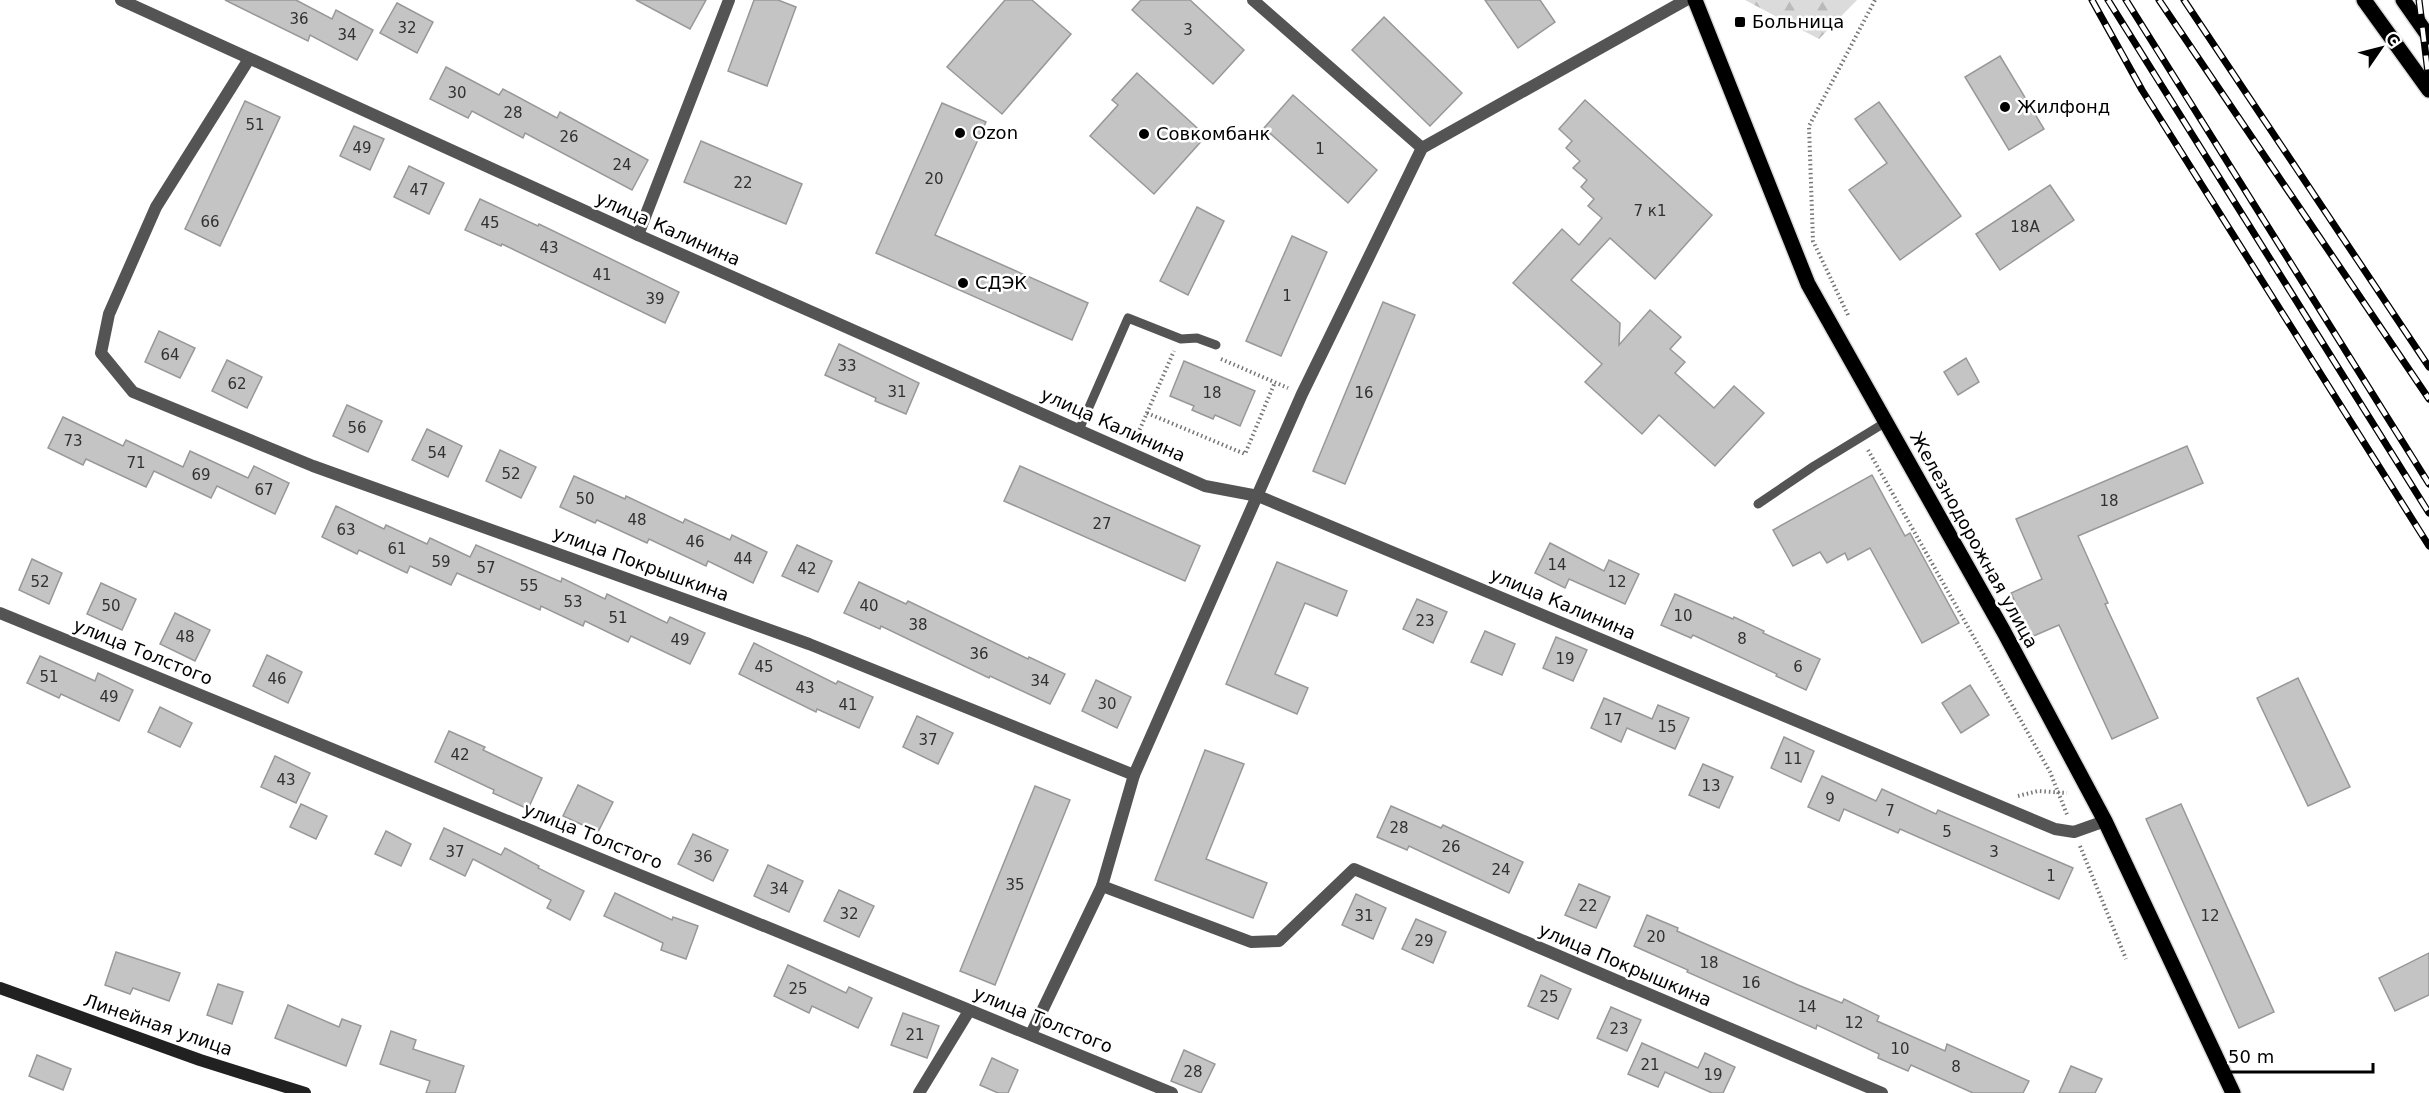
<svg xmlns="http://www.w3.org/2000/svg" width="2429" height="1093" viewBox="0 0 2429 1093" font-family="'DejaVu Sans',sans-serif">
	<style>
		.forest { fill: url(#forest-firs) }
		.building { fill: #c4c4c4; stroke: #989898; stroke-width: 1.5 }
		.lines { fill: none; stroke-linecap: round; stroke-linejoin: round }
		.primary-casing { stroke: #dbdbdb; stroke-width: 18 }
		.path { stroke: #767676; stroke-width: 4; stroke-dasharray: 1.5 3; stroke-linecap: butt }
		.lane { stroke: #545454; stroke-width: 9 }
		.street { stroke: #545454; stroke-width: 12 }
		.secondary { stroke: #212121; stroke-width: 12 }
		.primary { stroke: #000; stroke-width: 15 }
		.rail-casing { stroke: #000; stroke-width: 7 }
		.rail { stroke: #fff; stroke-width: 4.5; stroke-dasharray: 14; stroke-linecap: butt }
		.poi-dot { fill: #000; stroke: #fff; stroke-width: 2 }
		.labels { text-anchor: middle; stroke-width: 5; stroke-linejoin: round; paint-order: stroke }
		.number-label { font-size: 15px; fill: #313131 }
		.poi-label { font-size: 18px; fill: #000; stroke: #fff; text-anchor: start }
		.street-label { font-size: 18px; fill: #000; stroke: #fff }
	</style>
	<defs>
		<pattern id="forest-firs" width="22" height="20" patternUnits="userSpaceOnUse" patternTransform="scale(1.5)"><rect width="22" height="20" fill="#dbdbdb"/><path d="M5 1l3.5 6h-7zM16 11l3.5 6h-7z" fill="#bababa"/></pattern>
	</defs>
	<rect width="100%" height="100%" fill="#fff"/>
	<polygon class="forest" points="1745,0 1857,0 1819,39"/>
	<g class="building">
		<polygon points="225,0 296,0 332,19 336,10 373,30 357,60 310,35 308,41"/>
		<polygon points="636,0 706,0 690,29"/>
		<polygon points="754,0 778,0 796,7 767,86 728,71"/>
		<polygon points="1005,0 1032,0 1071,34 1002,114 947,67"/>
		<polygon points="1141,0 1190,0 1244,50 1213,84 1132,10"/>
		<polygon points="1485,0 1540,0 1555,22 1518,48"/>
		<polygon points="397,3 433,22 417,53 380,33"/>
		<polygon points="1384,17 1462,93 1430,126 1352,50"/>
		<polygon points="2000,56 2044,129 2009,150 1965,77"/>
		<polygon points="446,67 499,95 503,89 557,118 560,112 648,160 632,190 525,133 523,138 472,111 468,118 430,99"/>
		<polygon points="1137,73 1206,136 1154,194 1090,136 1118,105 1112,100"/>
		<polygon points="1293,95 1377,170 1348,203 1264,128"/>
		<polygon points="1585,100 1712,215 1655,279 1610,238 1571,280 1620,323 1619,345 1650,310 1681,337 1670,349 1685,362 1675,373 1714,408 1734,386 1764,413 1715,466 1659,415 1642,434 1585,382 1602,364 1513,283 1562,229 1579,245 1602,218 1588,206 1594,199 1581,187 1587,180 1573,168 1580,161 1566,148 1572,141 1559,129"/>
		<polygon points="245,101 280,117 220,246 185,229"/>
		<polygon points="1879,102 1961,216 1900,260 1849,190 1887,163 1855,119"/>
		<polygon points="942,103 986,122 935,235 1088,303 1072,340 876,253"/>
		<polygon points="354,126 384,139 370,170 340,156"/>
		<polygon points="701,141 802,184 786,224 684,182"/>
		<polygon points="409,166 444,183 429,214 394,197"/>
		<polygon points="2050,185 2074,220 2000,270 1976,234"/>
		<polygon points="480,199 538,226 539,224 679,292 665,323 502,244 501,246 465,230"/>
		<polygon points="1197,207 1224,221 1188,295 1160,281"/>
		<polygon points="1292,236 1327,252 1281,356 1246,341"/>
		<polygon points="1383,302 1415,315 1345,484 1313,471"/>
		<polygon points="159,331 195,348 180,378 145,362"/>
		<polygon points="839,344 919,383 906,414 875,401 876,398 825,375"/>
		<polygon points="1966,358 1979,382 1958,395 1944,372"/>
		<polygon points="227,360 262,377 247,408 212,391"/>
		<polygon points="1184,361 1255,391 1240,426 1215,415 1213,419 1192,410 1194,406 1170,396"/>
		<polygon points="347,405 382,421 368,452 333,436"/>
		<polygon points="63,417 123,446 126,440 183,467 190,451 248,478 254,466 289,483 275,514 217,486 211,498 154,471 146,487 86,459 83,465 48,448"/>
		<polygon points="427,429 462,446 448,477 412,460"/>
		<polygon points="2187,446 2203,483 2078,536 2108,603 2105,604 2158,718 2112,739 2059,625 2031,637 2011,593 2042,579 2016,519"/>
		<polygon points="500,450 536,467 521,498 486,481"/>
		<polygon points="1020,466 1200,546 1185,581 1004,501"/>
		<polygon points="1872,475 1905,536 1910,533 1959,623 1922,643 1870,548 1848,560 1845,553 1827,563 1820,552 1793,566 1773,530"/>
		<polygon points="574,476 625,499 626,496 683,523 685,519 730,540 732,535 767,552 753,583 708,561 706,566 649,539 647,543 597,520 595,523 560,507"/>
		<polygon points="336,506 384,529 386,525 427,544 430,538 470,557 476,545 561,582 562,578 605,599 607,594 667,623 670,617 705,633 690,664 631,636 628,642 585,621 583,626 541,606 540,610 457,573 451,585 410,566 407,573 359,550 357,554 322,537"/>
		<polygon points="1550,543 1604,571 1609,560 1639,574 1625,604 1569,579 1565,588 1535,573"/>
		<polygon points="797,545 832,561 818,592 782,576"/>
		<polygon points="32,559 62,573 49,604 19,590"/>
		<polygon points="1277,562 1347,591 1337,616 1305,603 1275,674 1308,688 1297,714 1226,684"/>
		<polygon points="859,582 906,604 908,601 1028,659 1029,657 1065,674 1050,704 990,676 989,678 881,626 880,629 844,613"/>
		<polygon points="101,583 136,599 122,630 87,614"/>
		<polygon points="1675,594 1733,619 1734,617 1764,631 1763,633 1820,659 1806,690 1776,676 1777,674 1693,635 1691,638 1661,625"/>
		<polygon points="1417,599 1447,612 1433,643 1403,629"/>
		<polygon points="175,613 210,630 195,661 160,644"/>
		<polygon points="1485,631 1515,644 1502,675 1471,662"/>
		<polygon points="1556,637 1587,650 1573,681 1543,668"/>
		<polygon points="754,643 836,684 838,681 873,697 859,728 817,709 816,712 739,674"/>
		<polygon points="267,655 302,672 288,703 253,686"/>
		<polygon points="40,656 95,681 98,673 133,690 119,721 61,694 59,698 27,683"/>
		<polygon points="2298,678 2350,787 2308,806 2257,698"/>
		<polygon points="1096,680 1131,697 1117,728 1082,711"/>
		<polygon points="1970,685 1989,715 1961,733 1942,703"/>
		<polygon points="1604,698 1652,719 1658,705 1689,718 1675,749 1627,728 1621,742 1591,728"/>
		<polygon points="160,707 192,723 180,747 148,732"/>
		<polygon points="917,716 953,733 938,764 903,747"/>
		<polygon points="449,731 485,747 483,750 542,778 528,809 493,793 494,790 435,762"/>
		<polygon points="1784,737 1814,751 1801,782 1771,768"/>
		<polygon points="1205,750 1244,764 1206,859 1267,883 1253,918 1155,880"/>
		<polygon points="275,756 310,773 296,803 261,787"/>
		<polygon points="1703,764 1733,777 1719,808 1689,795"/>
		<polygon points="1822,776 1876,801 1882,789 1936,814 1938,810 2073,868 2059,899 1900,829 1898,833 1844,809 1839,821 1808,807"/>
		<polygon points="578,785 613,802 598,832 563,816"/>
		<polygon points="1035,786 1070,800 995,985 960,971"/>
		<polygon points="301,804 327,816 316,839 290,827"/>
		<polygon points="2181,804 2274,1012 2239,1028 2146,819"/>
		<polygon points="1391,806 1441,828 1443,825 1523,862 1509,893 1409,846 1407,850 1377,837"/>
		<polygon points="444,828 501,855 505,848 539,866 538,868 584,891 570,920 547,908 551,900 473,859 465,876 430,859"/>
		<polygon points="386,831 411,844 401,866 375,854"/>
		<polygon points="693,834 728,850 713,881 678,864"/>
		<polygon points="768,865 803,881 789,912 754,896"/>
		<polygon points="1579,884 1610,897 1596,928 1565,915"/>
		<polygon points="839,890 874,906 859,937 824,921"/>
		<polygon points="615,893 672,920 673,917 698,926 686,959 661,950 663,943 604,916"/>
		<polygon points="1356,894 1386,908 1373,939 1342,925"/>
		<polygon points="1647,915 1678,928 1677,931 1798,985 1842,1003 1844,999 1879,1016 1877,1021 1945,1051 1947,1044 2029,1081 2023,1093 1973,1093 1911,1065 1908,1071 1878,1058 1879,1054 1817,1025 1816,1029 1687,972 1688,970 1634,946"/>
		<polygon points="1416,919 1446,932 1433,963 1402,949"/>
		<polygon points="116,952 180,973 169,1001 133,988 130,994 105,985"/>
		<polygon points="2429,953 2429,995 2395,1011 2379,978"/>
		<polygon points="788,965 846,993 849,987 872,998 858,1028 812,1006 809,1013 774,996"/>
		<polygon points="1541,975 1571,989 1558,1019 1528,1006"/>
		<polygon points="218,984 243,992 232,1024 207,1015"/>
		<polygon points="288,1005 339,1027 342,1019 361,1026 346,1066 275,1038"/>
		<polygon points="1611,1007 1641,1020 1627,1051 1597,1038"/>
		<polygon points="903,1013 939,1026 927,1058 891,1045"/>
		<polygon points="391,1031 416,1040 413,1049 464,1066 455,1093 426,1093 430,1081 380,1064"/>
		<polygon points="1642,1043 1698,1068 1705,1053 1735,1067 1723,1093 1712,1093 1665,1072 1658,1087 1628,1074"/>
		<polygon points="1184,1050 1215,1064 1201,1093 1171,1081"/>
		<polygon points="37,1055 71,1069 63,1090 29,1076"/>
		<polygon points="992,1058 1018,1070 1008,1093 998,1093 980,1085"/>
		<polygon points="2071,1066 2102,1079 2095,1093 2059,1093"/>
	</g>
	<g class="lines">
		<defs>
			<g id="primary">
				<polyline points="1695,0 1808,284 2004,632 2105,821 2233,1093"/>
				<polyline points="2364,0 2429,90"/>
				<polyline points="2403,0 2429,37"/>
			</g>
		</defs>
		<use href="#primary" class="primary-casing"/>
		<g class="path">
			<polyline points="1848,315 1813,241 1809,126 1875,0"/>
			<polyline points="1221,359 1288,388"/>
			<polyline points="1147,413 1245,454 1275,382"/>
			<polyline points="1136,438 1174,351"/>
			<polyline points="1868,450 2050,772 2068,817"/>
			<polyline points="2018,796 2038,791 2067,793"/>
			<polyline points="2080,846 2126,959"/>
		</g>
		<g class="lane">
			<polyline points="1079,430 1128,318 1181,339 1197,338 1216,345"/>
			<polyline points="1758,504 1814,466 1886,422"/>
		</g>
		<g class="street">
			<polyline points="121,0 638,235 1205,486 1258,496 2055,829 2074,832 2105,821"/>
			<polyline points="1253,0 1422,148"/>
			<polyline points="249,59 156,207 109,314 101,353 133,392 313,466 809,644 1134,775"/>
			<polyline points="638,235 729,0"/>
			<polyline points="0,613 1172,1093"/>
			<polyline points="1102,886 1251,942 1279,941 1354,869 1882,1093"/>
			<polyline points="1031,1034 1102,886 1134,775 1302,394 1422,148 1686,0"/>
			<polyline points="919,1093 969,1011"/>
		</g>
		<polyline class="secondary" points="0,988 200,1060 305,1093"/>
		<use href="#primary" class="primary"/>
		<defs>
			<g id="rail">
				<polyline points="2092,0 2142,90 2429,546"/>
				<polyline points="2108,0 2429,513"/>
				<polyline points="2126,0 2429,484"/>
				<polyline points="2159,0 2429,399"/>
				<polyline points="2184,0 2429,367"/>
				<polyline points="2419,0 2429,81"/>
			</g>
		</defs>
		<use href="#rail" class="rail-casing"/>
		<use href="#rail" class="rail"/>
	</g>
	<g class="poi-dot">
		<rect x="1734" y="16" width="12" height="12" rx="3"/>
		<circle cx="2005" cy="107" r="6"/>
		<circle cx="960" cy="133" r="6"/>
		<circle cx="1144" cy="134" r="6"/>
		<circle cx="963" cy="283" r="6"/>
	</g>
	<g class="labels">
		<g class="number-label">
			<text x="299" y="24">36</text>
			<text x="407" y="33">32</text>
			<text x="1188" y="35">3</text>
			<text x="347" y="40">34</text>
			<text x="457" y="98">30</text>
			<text x="513" y="118">28</text>
			<text x="255" y="130">51</text>
			<text x="569" y="142">26</text>
			<text x="362" y="153">49</text>
			<text x="1320" y="154">1</text>
			<text x="622" y="170">24</text>
			<text x="934" y="184">20</text>
			<text x="743" y="188">22</text>
			<text x="419" y="195">47</text>
			<text x="1650" y="216">7 к1</text>
			<text x="210" y="227">66</text>
			<text x="490" y="228">45</text>
			<text x="2025" y="232">18А</text>
			<text x="549" y="253">43</text>
			<text x="602" y="280">41</text>
			<text x="1287" y="301">1</text>
			<text x="655" y="304">39</text>
			<text x="170" y="360">64</text>
			<text x="847" y="371">33</text>
			<text x="237" y="389">62</text>
			<text x="897" y="397">31</text>
			<text x="1212" y="398">18</text>
			<text x="1364" y="398">16</text>
			<text x="357" y="433">56</text>
			<text x="73" y="446">73</text>
			<text x="437" y="458">54</text>
			<text x="136" y="468">71</text>
			<text x="511" y="479">52</text>
			<text x="201" y="480">69</text>
			<text x="264" y="495">67</text>
			<text x="585" y="504">50</text>
			<text x="2109" y="506">18</text>
			<text x="637" y="525">48</text>
			<text x="1102" y="529">27</text>
			<text x="346" y="535">63</text>
			<text x="695" y="547">46</text>
			<text x="397" y="554">61</text>
			<text x="743" y="564">44</text>
			<text x="441" y="567">59</text>
			<text x="1557" y="570">14</text>
			<text x="486" y="573">57</text>
			<text x="807" y="574">42</text>
			<text x="40" y="587">52</text>
			<text x="1617" y="587">12</text>
			<text x="529" y="591">55</text>
			<text x="573" y="607">53</text>
			<text x="111" y="611">50</text>
			<text x="869" y="611">40</text>
			<text x="1683" y="621">10</text>
			<text x="618" y="623">51</text>
			<text x="1425" y="626">23</text>
			<text x="918" y="630">38</text>
			<text x="185" y="642">48</text>
			<text x="1742" y="644">8</text>
			<text x="680" y="645">49</text>
			<text x="979" y="659">36</text>
			<text x="1565" y="664">19</text>
			<text x="764" y="672">45</text>
			<text x="1798" y="672">6</text>
			<text x="49" y="682">51</text>
			<text x="277" y="684">46</text>
			<text x="1040" y="686">34</text>
			<text x="805" y="693">43</text>
			<text x="109" y="702">49</text>
			<text x="1107" y="709">30</text>
			<text x="848" y="710">41</text>
			<text x="1613" y="725">17</text>
			<text x="1667" y="732">15</text>
			<text x="928" y="745">37</text>
			<text x="460" y="760">42</text>
			<text x="1793" y="764">11</text>
			<text x="286" y="785">43</text>
			<text x="1711" y="791">13</text>
			<text x="1830" y="804">9</text>
			<text x="1890" y="816">7</text>
			<text x="1399" y="833">28</text>
			<text x="1947" y="837">5</text>
			<text x="1451" y="852">26</text>
			<text x="455" y="857">37</text>
			<text x="1994" y="857">3</text>
			<text x="703" y="862">36</text>
			<text x="1501" y="875">24</text>
			<text x="2051" y="881">1</text>
			<text x="1015" y="890">35</text>
			<text x="779" y="894">34</text>
			<text x="1588" y="911">22</text>
			<text x="849" y="919">32</text>
			<text x="1364" y="921">31</text>
			<text x="2210" y="921">12</text>
			<text x="1656" y="942">20</text>
			<text x="1424" y="946">29</text>
			<text x="1709" y="968">18</text>
			<text x="1751" y="988">16</text>
			<text x="798" y="994">25</text>
			<text x="1549" y="1002">25</text>
			<text x="1807" y="1012">14</text>
			<text x="1854" y="1028">12</text>
			<text x="1619" y="1034">23</text>
			<text x="915" y="1040">21</text>
			<text x="1900" y="1054">10</text>
			<text x="1650" y="1070">21</text>
			<text x="1956" y="1072">8</text>
			<text x="1193" y="1077">28</text>
			<text x="1713" y="1080">19</text>
		</g>
		<g class="poi-label">
			<text x="1752" y="28">Больница</text>
			<text x="2017" y="113">Жилфонд</text>
			<text x="972" y="139">Ozon</text>
			<text x="1156" y="140">Совкомбанк</text>
			<text x="975" y="289">СДЭК</text>
		</g>
		<g class="street-label">
			<text transform="translate(668 229) rotate(24)" y="6">улица Калинина</text>
			<text transform="translate(1113 425) rotate(24)" y="6">улица Калинина</text>
			<text transform="translate(1974 540) rotate(61)" y="6">Железнодорожная улица</text>
			<text transform="translate(641 564) rotate(20)" y="6">улица Покрышкина</text>
			<text transform="translate(1563 604) rotate(23)" y="6">улица Калинина</text>
			<text transform="translate(143 652) rotate(22)" y="6">улица Толстого</text>
			<text transform="translate(593 836) rotate(22)" y="6">улица Толстого</text>
			<text transform="translate(1625 965) rotate(23)" y="6">улица Покрышкина</text>
			<text transform="translate(1043 1020) rotate(22)" y="6">улица Толстого</text>
			<text transform="translate(158 1025) rotate(19)" y="6">Линейная улица</text>
		</g>
	</g>
	<g transform="translate(2381 48) rotate(55)" stroke="#ffffff" stroke-width="4.5" paint-order="stroke">
	<path d="M0-4.5L10 22L0 15L-10 22Z" fill="#000000"/>
	<text y="-9" font-size="16" font-weight="bold" text-anchor="middle" fill="#000000">С</text>
	</g>
	<path d="M2219 1063v9h154v-9" fill="none" stroke="#000000" stroke-width="3"/>
	<text x="2228" y="1063" font-size="18" fill="#000000" stroke="#ffffff" stroke-width="4.5" paint-order="stroke">50 m</text>
</svg>
